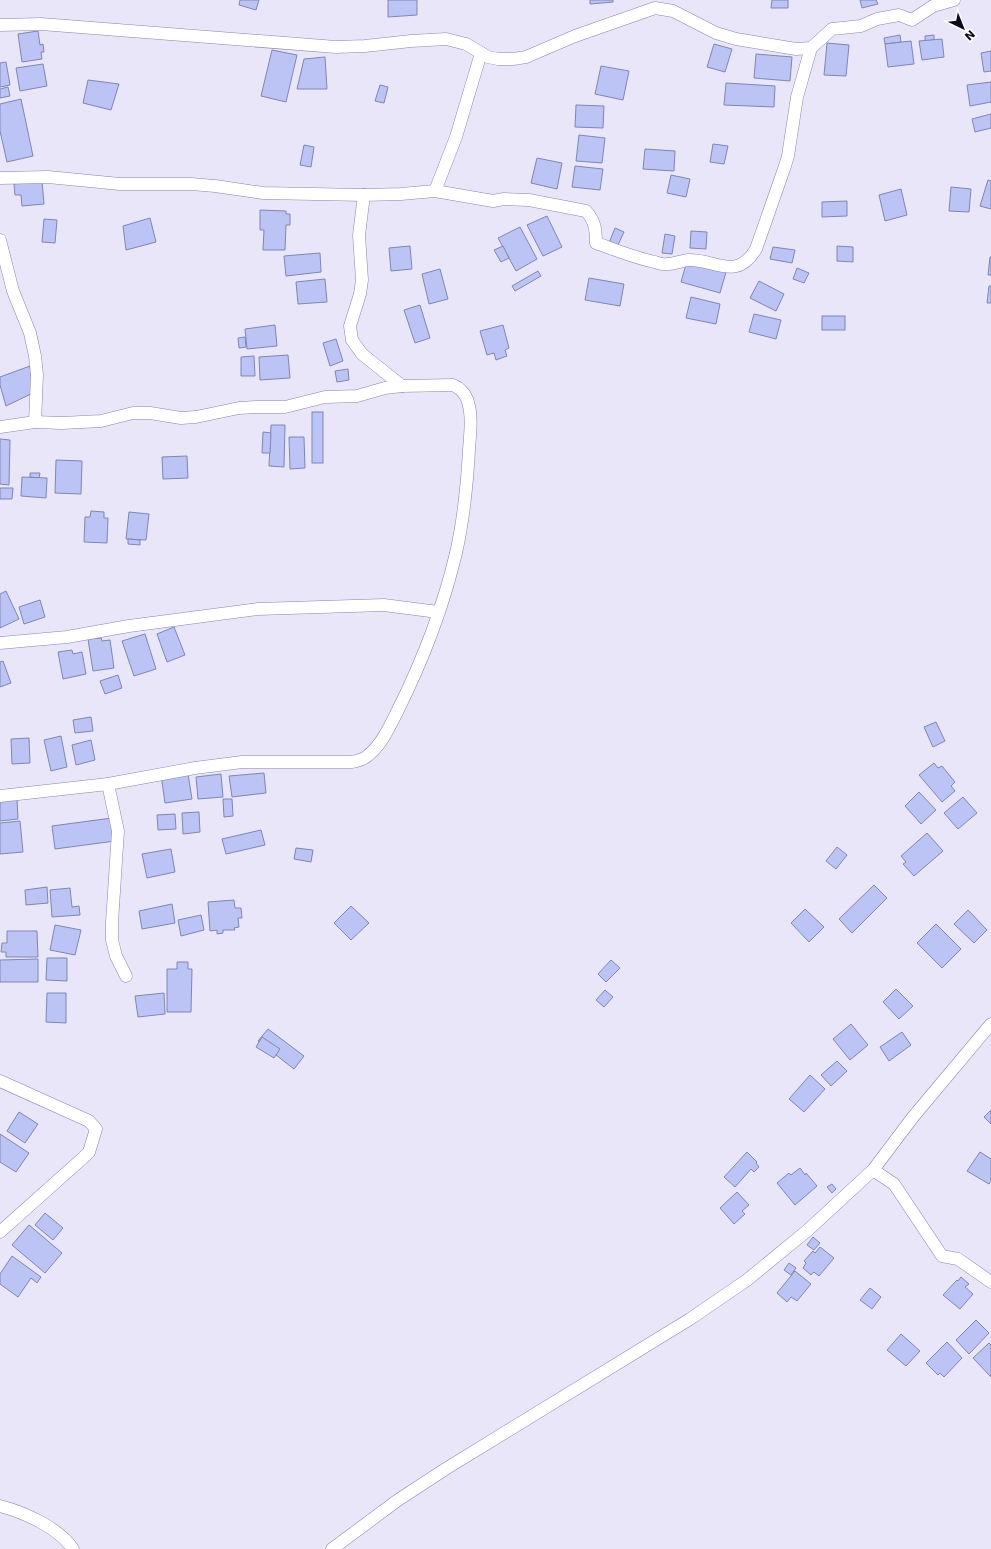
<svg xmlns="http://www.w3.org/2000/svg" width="991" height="1549" viewBox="0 0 991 1549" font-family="'DejaVu Sans',sans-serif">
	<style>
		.building { fill: #bbc4f4; stroke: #7e86b3 }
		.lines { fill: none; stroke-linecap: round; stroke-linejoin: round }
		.street-casing { stroke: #8d82ae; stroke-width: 13 }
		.street { stroke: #fff; stroke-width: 12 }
	</style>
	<rect width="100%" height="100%" fill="#eae6fa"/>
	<g class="building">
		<polygon points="240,0 259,0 256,10 239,5"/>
		<polygon points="388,0 417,0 417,15 388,17"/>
		<polygon points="590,0 613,0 613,2 590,4"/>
		<polygon points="772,0 788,0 788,8 771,8"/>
		<polygon points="860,0 876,0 878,4 862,8"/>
		<polygon points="38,31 40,45 43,44 44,52 41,52 42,59 22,62 18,34"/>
		<polygon points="900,35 901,42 885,44 884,38"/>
		<polygon points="934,35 934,40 925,41 925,36"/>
		<polygon points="942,39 944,57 922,60 919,41"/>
		<polygon points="911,41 914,64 888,67 885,44"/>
		<polygon points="827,43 849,45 846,76 824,75"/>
		<polygon points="714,44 732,49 725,72 707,67"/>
		<polygon points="272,50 297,55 286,102 261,96"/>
		<polygon points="991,51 991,71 984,72 981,53"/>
		<polygon points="756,54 792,57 790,81 754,78"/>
		<polygon points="325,57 327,89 297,89 304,59"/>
		<polygon points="6,62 10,85 0,87 0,63"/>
		<polygon points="43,64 47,86 20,91 16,68"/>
		<polygon points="601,66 629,71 623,100 595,94"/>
		<polygon points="88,80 119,84 111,110 83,103"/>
		<polygon points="991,82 991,102 970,106 967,85"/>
		<polygon points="726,83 775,86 774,107 724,105"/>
		<polygon points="380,85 388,87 384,103 375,101"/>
		<polygon points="8,87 10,96 0,98 0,89"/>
		<polygon points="21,99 33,156 7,162 0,131 0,104"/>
		<polygon points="576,105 604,106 603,128 575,127"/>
		<polygon points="991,114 991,128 975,132 972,119"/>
		<polygon points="579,135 605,138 602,163 576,161"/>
		<polygon points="713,144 728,146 724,164 710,162"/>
		<polygon points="304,145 314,147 311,167 300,165"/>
		<polygon points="645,149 675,151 674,171 643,169"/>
		<polygon points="537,158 562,163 557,189 531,183"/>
		<polygon points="575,166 603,169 600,190 572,187"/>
		<polygon points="671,175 690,179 686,197 667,193"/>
		<polygon points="988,180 991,181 991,209 980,206"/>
		<polygon points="42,181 44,204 22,206 21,195 15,195 14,184"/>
		<polygon points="951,187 971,189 969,212 949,211"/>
		<polygon points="901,189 907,215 885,221 879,195"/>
		<polygon points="847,201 847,216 822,217 822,202"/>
		<polygon points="260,210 286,211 286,214 290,214 290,225 286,225 285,250 263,250 264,230 260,230"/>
		<polygon points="547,216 562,247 543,256 527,225"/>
		<polygon points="150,218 156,242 126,250 123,226"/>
		<polygon points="44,219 57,220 55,243 42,242"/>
		<polygon points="520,227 537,259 516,271 498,238"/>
		<polygon points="615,228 624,232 617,247 609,243"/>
		<polygon points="691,231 707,232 706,249 690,248"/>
		<polygon points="665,234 675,236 672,254 662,253"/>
		<polygon points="410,246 412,269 391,271 389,248"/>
		<polygon points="503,246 509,258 501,262 494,250"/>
		<polygon points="837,246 853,247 853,262 837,261"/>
		<polygon points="773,247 795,250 792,263 770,259"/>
		<polygon points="320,253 321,272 286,276 284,256"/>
		<polygon points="990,257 991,257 991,275 988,275"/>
		<polygon points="687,261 726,272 720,293 681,282"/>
		<polygon points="797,268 809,273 804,283 793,279"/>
		<polygon points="440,269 448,299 429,304 422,274"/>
		<polygon points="538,271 541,276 515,291 512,286"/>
		<polygon points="589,278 624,284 620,306 585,300"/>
		<polygon points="325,279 327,302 298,304 296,282"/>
		<polygon points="759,281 784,294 776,311 750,298"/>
		<polygon points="989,286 991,286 991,303 987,303"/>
		<polygon points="691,297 720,304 716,324 686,318"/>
		<polygon points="420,305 430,338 415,343 404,310"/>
		<polygon points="754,314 781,320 776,339 749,332"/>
		<rect x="822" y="316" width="23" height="14"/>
		<polygon points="275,325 277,346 247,349 245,329"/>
		<polygon points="503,325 509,348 505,350 507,356 496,360 494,353 487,355 480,331"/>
		<polygon points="245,337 246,347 239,348 238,338"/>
		<polygon points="336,339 343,361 330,366 323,343"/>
		<polygon points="288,355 290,378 260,380 259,357"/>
		<polygon points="254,356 255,376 241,376 241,357"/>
		<polygon points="30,366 33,393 6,406 0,385 0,377"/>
		<polygon points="348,369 349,380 337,382 335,371"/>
		<rect x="312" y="412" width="11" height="51"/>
		<polygon points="271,425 285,425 284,467 269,466"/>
		<polygon points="263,432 271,433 270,453 262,453"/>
		<polygon points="289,437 304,437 305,468 290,469"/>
		<polygon points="0,439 10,440 9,485 0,484"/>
		<polygon points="187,456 188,478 163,479 162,457"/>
		<polygon points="56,460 82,461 81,494 55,493"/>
		<polygon points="30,473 40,473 39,478 30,477"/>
		<polygon points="22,477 47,478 46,498 21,496"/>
		<polygon points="0,488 13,488 12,499 0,499"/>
		<polygon points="91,511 104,512 104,518 108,518 107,543 84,542 85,517 90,517"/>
		<polygon points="129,512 149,514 146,540 126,539"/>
		<polygon points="128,539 140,540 140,545 128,544"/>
		<polygon points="6,591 19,619 0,628 0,594"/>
		<polygon points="40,600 45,617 24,624 19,607"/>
		<polygon points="174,627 185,655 167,662 157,634"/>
		<polygon points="145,634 156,669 134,676 122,641"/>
		<polygon points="101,638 102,641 110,640 114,668 93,671 88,639"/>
		<polygon points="72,650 73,654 82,652 86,674 63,679 58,652"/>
		<polygon points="3,661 11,683 0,687 0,662"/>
		<polygon points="118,675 122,688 105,694 100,681"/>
		<polygon points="91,717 93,731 75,733 73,720"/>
		<polygon points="936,722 945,741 933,747 924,727"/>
		<polygon points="61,736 67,767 51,771 44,740"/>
		<polygon points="29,738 30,763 12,764 11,739"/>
		<polygon points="91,740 95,760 76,765 72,745"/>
		<polygon points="934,763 938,768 942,766 955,782 951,786 955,791 942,802 919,775"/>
		<polygon points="264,773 266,793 232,797 229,776"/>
		<polygon points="188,774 192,799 165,803 161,775"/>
		<polygon points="221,774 223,797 198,799 196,777"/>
		<polygon points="919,792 936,810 921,824 905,806"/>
		<polygon points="0,796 17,799 18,819 0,821"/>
		<polygon points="963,797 977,813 958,829 944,813"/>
		<polygon points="223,799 232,799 233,816 224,817"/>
		<polygon points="199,812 200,832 183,834 182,813"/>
		<polygon points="175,814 176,829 158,830 157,815"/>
		<polygon points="112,818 115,841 55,849 52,826"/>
		<polygon points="20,821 23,852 0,854 0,823"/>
		<polygon points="261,830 265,845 226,854 222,839"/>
		<polygon points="927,833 943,851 914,876 903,864 906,862 901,856"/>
		<polygon points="837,847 847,855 836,869 826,861"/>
		<polygon points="296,848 313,850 311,862 294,859"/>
		<polygon points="171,849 175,872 147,878 142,854"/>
		<polygon points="874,885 887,898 852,933 839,919"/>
		<polygon points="47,887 48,903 26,905 25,890"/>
		<polygon points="70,888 72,907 79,906 80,915 52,917 50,890"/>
		<polygon points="234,900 235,908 241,908 242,918 238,918 239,927 234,928 235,930 223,930 223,933 217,934 217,930 210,931 208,902"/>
		<polygon points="172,904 175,923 142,929 139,911"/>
		<polygon points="351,906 369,923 351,940 334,923"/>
		<polygon points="805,909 824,927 809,942 791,923"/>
		<polygon points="968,910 987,930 974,943 954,924"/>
		<polygon points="201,915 204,930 181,936 178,920"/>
		<polygon points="936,924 961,949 942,968 917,943"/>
		<polygon points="55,925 81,930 75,955 50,950"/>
		<polygon points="7,931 37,931 38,957 6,957 6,952 1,952 2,943 7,943"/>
		<polygon points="47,958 67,958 67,981 46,980"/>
		<polygon points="38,959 38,982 0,982 0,960"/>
		<polygon points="611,960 620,968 606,982 598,974"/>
		<polygon points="177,962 188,962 188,969 192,969 191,1012 167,1012 167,969 177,969"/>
		<polygon points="896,989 913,1006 899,1019 883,1002"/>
		<polygon points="605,990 613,997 604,1007 596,1000"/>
		<polygon points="47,993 66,993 66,1023 46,1022"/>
		<polygon points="164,993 165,1014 138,1017 135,996"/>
		<polygon points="851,1024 868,1045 850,1060 833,1039"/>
		<polygon points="268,1029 304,1056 294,1069 258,1041"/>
		<polygon points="902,1032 911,1045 889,1061 880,1047"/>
		<polygon points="262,1037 280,1049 274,1058 256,1047"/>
		<polygon points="837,1061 847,1071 831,1086 821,1075"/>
		<polygon points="810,1075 825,1089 804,1112 789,1099"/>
		<polygon points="991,1110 991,1124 984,1117"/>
		<polygon points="19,1112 38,1124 25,1143 7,1131"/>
		<polygon points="0,1134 29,1153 16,1172 0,1162"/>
		<polygon points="747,1152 757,1162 756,1163 759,1167 754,1172 751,1169 735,1187 724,1177"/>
		<polygon points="980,1152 991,1159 991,1181 989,1184 967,1171"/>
		<polygon points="800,1168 805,1175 806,1173 817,1186 795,1205 777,1183 789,1173 791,1175"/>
		<polygon points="832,1184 836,1189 832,1193 827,1187"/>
		<polygon points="737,1192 749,1205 742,1211 745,1214 734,1224 720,1208"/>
		<polygon points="45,1213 63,1228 53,1240 35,1225"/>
		<polygon points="29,1225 62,1253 45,1273 12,1245"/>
		<polygon points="813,1237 820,1243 814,1250 807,1245"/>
		<polygon points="820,1247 834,1258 819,1276 814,1272 811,1275 803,1268 806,1263 804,1261 813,1251 815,1253"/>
		<polygon points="12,1256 41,1277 37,1283 31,1278 18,1297 0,1284 0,1274"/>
		<polygon points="789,1263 796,1268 791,1275 784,1270"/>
		<polygon points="795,1271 811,1284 797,1301 791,1297 787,1302 777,1293"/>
		<polygon points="961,1277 969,1284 965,1287 973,1294 960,1309 943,1295 957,1280 958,1281"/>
		<polygon points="870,1288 881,1297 872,1309 860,1300"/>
		<polygon points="976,1320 989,1333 969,1354 956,1340"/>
		<polygon points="901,1334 920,1351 906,1366 887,1350"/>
		<polygon points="947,1342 962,1358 944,1377 940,1373 938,1375 926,1363"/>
		<polygon points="989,1343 991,1345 991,1377 973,1358"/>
	</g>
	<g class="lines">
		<defs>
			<g id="street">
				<polyline points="0,25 41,24 336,47 365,46 411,41 446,39 466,44 488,57 498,59 513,59 526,57 575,36 655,8 673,11 716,33 736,39 796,49 811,48 832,29 861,26 877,19 899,15 912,20 933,6 954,0"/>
				<path d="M0 178 48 177 120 184H191L215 186 263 193 364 195 401 194 435 191 493 201 504 199 529 200 586 211C595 221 596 230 596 243 616 250 635 258 655 262 658 263 663 265 667 264 674 264 681 261 688 260 716 259 736 282 756 249L785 166 788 156 797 97 811 48"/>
				<polyline points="435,191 456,137 481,53"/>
				<polyline points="364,195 359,235 362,280 360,294 350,326 352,340 362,354 402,386"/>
				<polyline points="0,240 13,291 30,333 35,356 37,375 35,422"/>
				<path d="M0 427 35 422 62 423 101 421 133 413H150L181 418 196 417 239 408 256 407H285L325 397 357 396 385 388 402 386 453 385C460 388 464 392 467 399 473 415 470 434 469 450 467 486 464 518 456 553 443 608 422 662 397 712 389 728 381 746 366 757 362 760 357 761 352 762H242L195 768 108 784 0 796"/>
				<polyline points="0,643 67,637 129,626 258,609 384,605 438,612"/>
				<polyline points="108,784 118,831 112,922 112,940 116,956 126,976"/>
				<polyline points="0,1081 89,1121 96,1129 89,1152 84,1157 0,1232"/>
				<polyline points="873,1170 894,1184 942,1256 958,1259 991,1282"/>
				<path d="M0 1506C24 1512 59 1528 73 1549"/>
				<polyline points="332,1549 398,1500 447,1468 690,1319 747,1280 808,1230 873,1170 913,1117 991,1024"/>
			</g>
		</defs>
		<use href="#street" class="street-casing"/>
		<use href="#street" class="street"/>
	</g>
	<g transform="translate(963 28) rotate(137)" stroke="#ffffff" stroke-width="3" paint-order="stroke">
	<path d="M0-3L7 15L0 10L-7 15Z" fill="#0f0a1b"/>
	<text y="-6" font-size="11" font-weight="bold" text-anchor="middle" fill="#0f0a1b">N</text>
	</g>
</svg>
